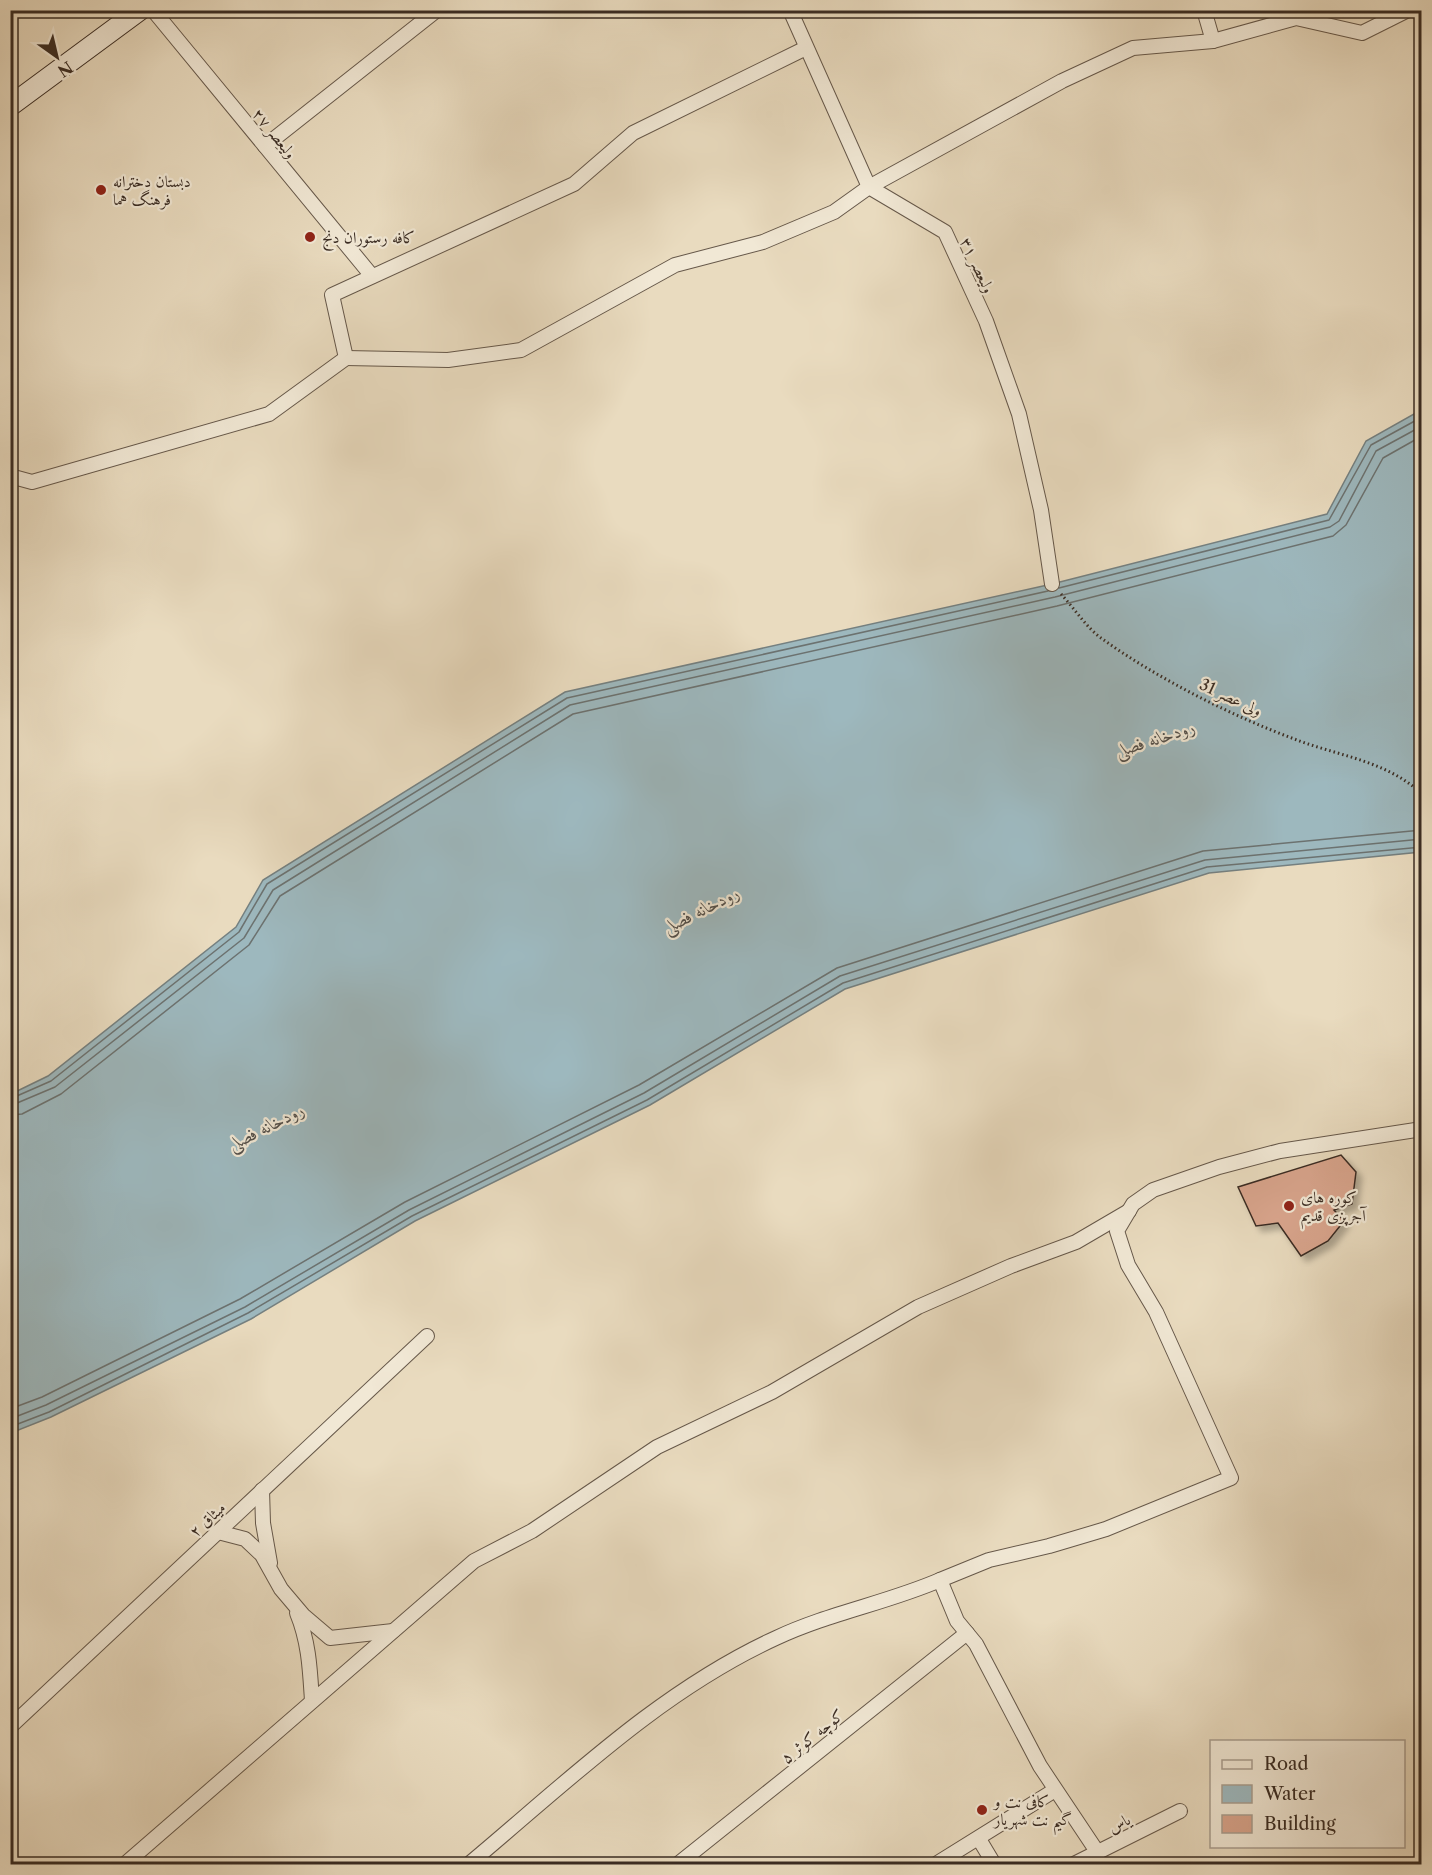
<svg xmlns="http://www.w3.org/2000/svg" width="1432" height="1875" viewBox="0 0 1432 1875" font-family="'Libre Caslon Text',Amiri,serif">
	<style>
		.water { fill: #9db8be; stroke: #758080; stroke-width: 1.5 }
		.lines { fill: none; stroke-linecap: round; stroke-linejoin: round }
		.shore { stroke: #6c7270; stroke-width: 1.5 }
		.building { fill: #d8a48c; stroke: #3a2c23; stroke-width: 1.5; filter: url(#shadow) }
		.street-casing { stroke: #66584a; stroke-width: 16 }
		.secondary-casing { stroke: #3a2c23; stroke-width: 22 }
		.path { stroke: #3a2c23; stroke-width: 3; stroke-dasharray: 1.5 3; stroke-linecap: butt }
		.street { stroke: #f1e8d5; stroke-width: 14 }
		.secondary { stroke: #f1e8d5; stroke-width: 20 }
		.poi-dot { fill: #8f2418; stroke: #f1e8d5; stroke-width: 2 }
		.labels { text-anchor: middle; stroke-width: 4.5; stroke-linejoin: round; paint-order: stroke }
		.street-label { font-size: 16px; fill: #3a2c23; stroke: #f1e8d5 }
		.poi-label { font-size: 16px; fill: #3a2c23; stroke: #f1e8d5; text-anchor: start }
		.water-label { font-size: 18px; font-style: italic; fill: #534f4a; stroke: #f1e8d5 }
	</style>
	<defs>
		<filter id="shadow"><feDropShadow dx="5.5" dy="5.5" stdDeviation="3" flood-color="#0004"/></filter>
	</defs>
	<rect width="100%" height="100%" fill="#e9dbbf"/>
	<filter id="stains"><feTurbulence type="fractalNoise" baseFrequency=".00333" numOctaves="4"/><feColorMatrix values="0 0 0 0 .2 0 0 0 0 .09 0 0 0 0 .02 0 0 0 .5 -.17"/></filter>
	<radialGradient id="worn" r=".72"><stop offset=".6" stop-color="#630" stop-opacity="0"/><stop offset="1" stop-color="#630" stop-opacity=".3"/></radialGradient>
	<polygon class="water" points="1421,410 1421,852 1209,873 845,989 650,1105 415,1221 251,1319 51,1417 11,1433 11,1094 48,1076 236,927 263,880 565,692 1052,584 1327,514 1366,441"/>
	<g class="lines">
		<g class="shore">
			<polyline points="1059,588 1329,520 1371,445 1422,417"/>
			<polyline points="10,1099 51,1081 239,932 267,884 567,698 1048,591"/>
			<polyline points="10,1106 55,1087 244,938 273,890 570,705 1055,597 1330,527 1339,521 1376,451 1422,426"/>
			<polyline points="10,1115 22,1114 61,1094 249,945 280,896 573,714 1057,606 1333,536 1346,525 1383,458 1422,436"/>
			<polyline points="10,1409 42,1397 240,1299 405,1202 639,1085 837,968 1203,851 1422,830"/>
			<polyline points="10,1419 46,1405 245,1307 409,1210 644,1093 840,976 1205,860 1422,839"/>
			<polyline points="10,1427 49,1412 248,1313 412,1216 647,1100 843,983 1207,867 1422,847"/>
		</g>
	</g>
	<polygon class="building" points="1341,1155 1356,1172 1352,1204 1334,1210 1344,1221 1328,1241 1301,1256 1278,1223 1256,1226 1238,1187"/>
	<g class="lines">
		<defs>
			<g id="street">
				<polyline points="153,10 372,276"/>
				<polyline points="790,10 869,187 945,232 986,321 1019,414 1041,510 1052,584"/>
				<polyline points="1204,10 1213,41"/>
				<polyline points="265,146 437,10"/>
				<polyline points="346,358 448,360 521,350 675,265 763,242 834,212 869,187 1062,81 1133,48 1213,41 1296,18 1362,33 1408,10"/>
				<polyline points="10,476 32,482 269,414 346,358 332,295 574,184 633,133 806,48"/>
				<polyline points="262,1490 263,1523 270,1563"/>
				<polyline points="218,1532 245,1539 262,1555 281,1589 303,1615 330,1638 393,1631"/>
				<polyline points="940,1580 989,1560 1049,1546 1106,1529 1231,1478 1156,1312 1128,1265 1117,1231 1133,1204 1153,1190 1219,1167 1280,1151 1422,1129"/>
				<path d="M297 1613C309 1642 310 1670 312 1701"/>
				<polyline points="10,1727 427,1336"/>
				<polyline points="979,1839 994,1864"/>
				<polyline points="125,1864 474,1561 532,1531 657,1447 772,1392 918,1307 1011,1266 1076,1242 1129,1211"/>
				<path d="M469 1864C566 1783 660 1691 776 1638 829 1613 887 1603 940 1580L957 1621 976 1644 1040 1766 1098 1853"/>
				<polyline points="678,1864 967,1633"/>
				<polyline points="936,1864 1055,1790"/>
				<polyline points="1074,1864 1180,1811"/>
			</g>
			<polyline id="secondary" points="10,106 140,10"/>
		</defs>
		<use href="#street" class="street-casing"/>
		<use href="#secondary" class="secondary-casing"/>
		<path class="path" d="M1061 594C1074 608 1086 627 1101 638 1158 679 1232 716 1297 740 1339 756 1387 761 1422 794"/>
		<use href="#street" class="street"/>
		<use href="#secondary" class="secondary"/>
	</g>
	<g class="poi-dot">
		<circle cx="101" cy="190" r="6"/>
		<circle cx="310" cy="237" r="6"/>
		<circle cx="1289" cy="1206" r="6"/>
		<circle cx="982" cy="1810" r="6"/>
	</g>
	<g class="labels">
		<g class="street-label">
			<text transform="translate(275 133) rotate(51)" y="6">ولیعصر ۲۷</text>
			<text transform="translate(978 265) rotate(65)" y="6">ولیعصر ۳۱</text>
			<text transform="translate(1231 697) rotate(25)" y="6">ولی عصر 31</text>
			<text transform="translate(207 1519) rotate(-43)" y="6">میثاق ۲</text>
			<text transform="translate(812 1736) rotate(-39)" y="6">کوچه کوثر ۵</text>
			<text transform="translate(1119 1823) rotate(-27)" y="6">یاس</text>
		</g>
		<g class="poi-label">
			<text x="113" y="187">دبستان دخترانه<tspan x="113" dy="18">فرهنگ هما</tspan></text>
			<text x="322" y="243">کافه رستوران دنج</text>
			<text x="1301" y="1203">کوره های<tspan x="1301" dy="18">آجرپزی قدیم</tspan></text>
			<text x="994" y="1807">کافی نت و<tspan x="994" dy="18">گیم نت شهریار</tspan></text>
		</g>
		<g class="water-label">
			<text transform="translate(1155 739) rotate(-18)" y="6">رودخانه فصلی</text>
			<text transform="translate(701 910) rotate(-27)" y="6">رودخانه فصلی</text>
			<text transform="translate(266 1127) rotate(-27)" y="6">رودخانه فصلی</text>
		</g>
	</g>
	<rect width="1432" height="1875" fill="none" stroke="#e9dbbf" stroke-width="36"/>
	<rect x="12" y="12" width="1408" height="1851" fill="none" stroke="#3a2c23" stroke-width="3"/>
	<rect x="18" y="18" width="1396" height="1839" fill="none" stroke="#3a2c23" stroke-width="1.5"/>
	<rect x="1210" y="1740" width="195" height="108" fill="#f1e8d5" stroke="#a89d8e" stroke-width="1.5"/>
	<rect x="1222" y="1760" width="30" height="9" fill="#f1e8d5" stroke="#a89d8e" stroke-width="1.5"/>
	<text x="1264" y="1770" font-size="18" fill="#3a2c23">Road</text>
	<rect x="1222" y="1785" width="30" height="18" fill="#9db8be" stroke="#a89d8e" stroke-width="1.5"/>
	<text x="1264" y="1800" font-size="18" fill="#3a2c23">Water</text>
	<rect x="1222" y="1815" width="30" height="18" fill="#d8a48c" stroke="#a89d8e" stroke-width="1.5"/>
	<text x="1264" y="1830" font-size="18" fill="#3a2c23">Building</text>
	<g transform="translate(57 57) rotate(146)" stroke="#f1e8d5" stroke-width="4.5" paint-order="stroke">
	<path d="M0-4.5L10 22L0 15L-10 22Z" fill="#3a2c23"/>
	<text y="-9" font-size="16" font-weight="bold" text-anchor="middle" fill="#3a2c23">N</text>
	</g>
	<rect width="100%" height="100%" filter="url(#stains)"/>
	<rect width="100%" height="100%" fill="url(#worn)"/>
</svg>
